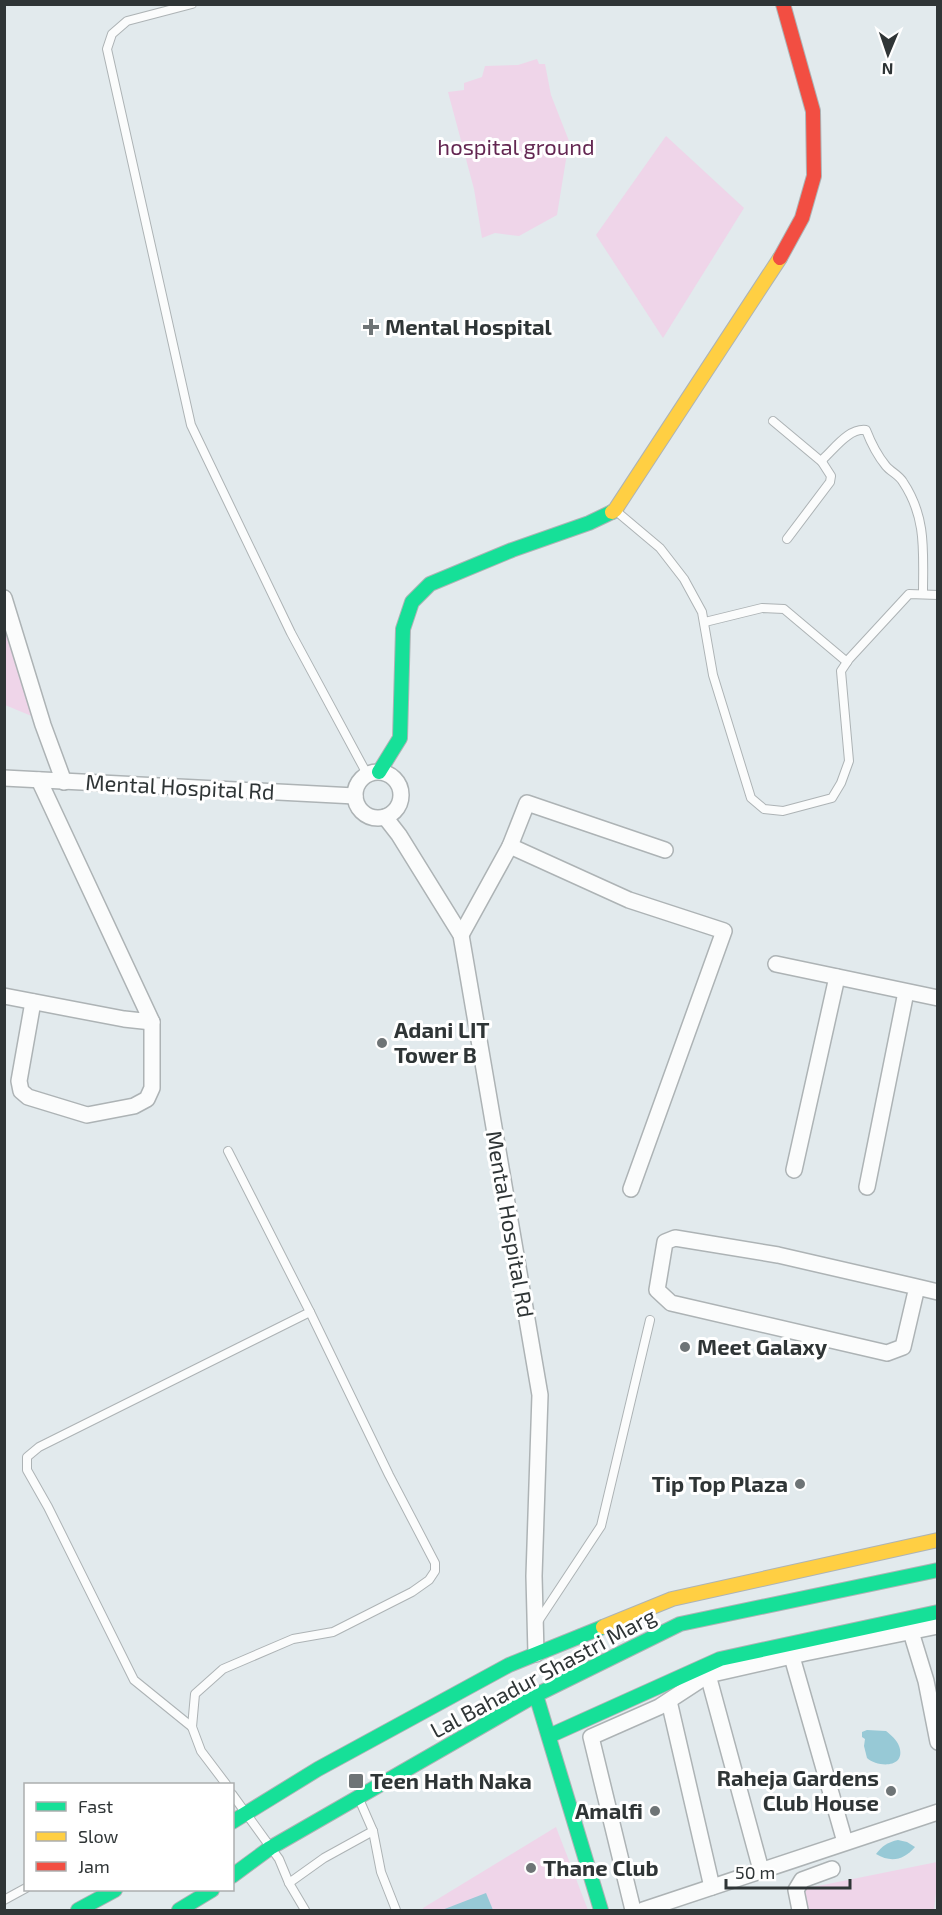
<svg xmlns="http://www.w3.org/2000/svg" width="942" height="1915" viewBox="0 0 942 1915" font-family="'Exo 2',sans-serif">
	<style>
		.green { fill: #efd5e9 }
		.water { fill: #97c9d6 }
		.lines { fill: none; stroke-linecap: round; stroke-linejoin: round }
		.lane-casing { stroke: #adb3b5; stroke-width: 10 }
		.street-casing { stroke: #adb3b5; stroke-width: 18 }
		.fast-casing { stroke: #adb3b5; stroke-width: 16 }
		.slow-casing { stroke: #adb3b5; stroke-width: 16 }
		.jam-casing { stroke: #adb3b5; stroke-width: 16 }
		.lane { stroke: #fbfcfc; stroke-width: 8 }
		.street { stroke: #fbfcfc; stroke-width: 15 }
		.fast { stroke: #16e098; stroke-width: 14 }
		.slow { stroke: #ffcf43; stroke-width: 14 }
		.jam { stroke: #f24e42; stroke-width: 14 }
		.poi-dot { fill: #6e7476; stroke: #fff; stroke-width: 2 }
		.labels { text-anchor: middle; stroke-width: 6; stroke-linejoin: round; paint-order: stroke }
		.park-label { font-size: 22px; fill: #642752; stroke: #fff }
		.poi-label { font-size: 22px; font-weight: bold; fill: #2f3536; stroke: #fff; text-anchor: start }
		.street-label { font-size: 22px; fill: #2f3536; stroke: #fff }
	</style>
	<rect width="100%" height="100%" fill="#e2eaed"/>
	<g class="green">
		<polygon points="537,59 539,64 545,64 551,95 569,141 557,215 519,236 495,233 482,238 474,189 448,92 464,90 464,83 482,77 485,66 518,65"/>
		<polygon points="666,136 744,208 663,338 596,235"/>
		<polygon points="4,624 34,717 5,705"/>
		<polygon points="556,1827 588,1910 423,1910 423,1908"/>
		<polygon points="937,1862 937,1884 934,1910 808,1910 803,1889"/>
	</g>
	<g class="water">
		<path d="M867 1730 886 1731C891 1735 897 1740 899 1746 907 1768 878 1768 867 1758L864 1746 865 1739 862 1737V1732Z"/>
		<path d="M898 1840 907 1842 915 1847C904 1860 891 1863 876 1854 882 1846 888 1842 898 1840Z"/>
		<polygon points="486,1893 493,1910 442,1910"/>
	</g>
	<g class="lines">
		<defs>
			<g id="lane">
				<polyline points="192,4 127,21 112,34 107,49 191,425 291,633 367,774"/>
				<polyline points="773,421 822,462"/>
				<polyline points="616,511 660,548 684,579 702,612 713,675 751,798 764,809 783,811 832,798 841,783 849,761 841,671 849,659 909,594 938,595"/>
				<path d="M787 539 830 482 831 476 822 462 824 458C835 448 849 428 866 430 871 443 877 455 886 466 891 472 899 475 903 482 927 518 923 552 923 594"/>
				<polyline points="705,622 762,608 784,609 847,662"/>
				<polyline points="537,1623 601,1526 650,1320"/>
				<polyline points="192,1727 134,1680 48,1507 27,1470 27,1457 39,1447 310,1312"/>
				<polyline points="226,1784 201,1751 192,1727 195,1694 223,1669 293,1639 333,1632 412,1592 429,1580 435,1571 435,1563 389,1475 310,1312 228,1151"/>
				<polyline points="232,1794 279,1859 289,1883 305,1910"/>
				<polyline points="359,1799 373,1831 381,1872 396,1910"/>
				<polyline points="289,1883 324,1858 373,1831"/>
				<polyline points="4,1900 26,1888"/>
			</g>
			<g id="street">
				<polyline points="4,598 43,725 64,782"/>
				<circle cx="378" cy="795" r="23"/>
				<polyline points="4,778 355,796"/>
				<polyline points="385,817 399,835 461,935 540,1395 534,1576 536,1654"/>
				<polyline points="510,846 527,803 665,850"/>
				<polyline points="461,935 510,846 629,900 724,931 631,1189"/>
				<polyline points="776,964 938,998"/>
				<polyline points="4,996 124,1019 152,1022 39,780"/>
				<polyline points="33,1002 19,1081 21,1091 28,1097 87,1115 134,1106 147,1099 152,1088 152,1022"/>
				<polyline points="794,1170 837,977"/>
				<polyline points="867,1187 906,992"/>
				<polyline points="917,1287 903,1347 887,1353 671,1303 657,1290 665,1242 675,1238 778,1255 917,1287 938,1292"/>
				<polyline points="911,1632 926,1681 938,1742"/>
				<polyline points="792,1657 845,1842"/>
				<polyline points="708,1675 761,1870"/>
				<polyline points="669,1701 712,1887"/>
				<polyline points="633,1910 591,1737 659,1707 708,1675 805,1653 938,1626"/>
				<polyline points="643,1910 938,1812"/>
				<polyline points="800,1910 796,1890 802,1880 832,1869"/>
			</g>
			<g id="fast">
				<polyline points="379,772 400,738 403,629 412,602 430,584 512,550 589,523 612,512"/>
				<polyline points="536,1695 601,1910"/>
				<polyline points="549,1736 720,1659 938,1612"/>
				<polyline points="232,1822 318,1769 509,1665 603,1627"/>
				<polyline points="232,1876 270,1848 536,1695 680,1624 938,1570"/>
				<polyline points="78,1910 115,1890"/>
				<polyline points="179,1910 212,1890"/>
			</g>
			<g id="slow">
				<polyline points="612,512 615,510 780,258"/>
				<polyline points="603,1627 672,1599 938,1540"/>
			</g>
			<polyline id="jam" points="780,258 802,218 814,176 813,111 783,4"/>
		</defs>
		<use href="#lane" class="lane-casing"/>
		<use href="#street" class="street-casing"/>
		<use href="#fast" class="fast-casing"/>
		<use href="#slow" class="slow-casing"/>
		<use href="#jam" class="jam-casing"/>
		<use href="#lane" class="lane"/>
		<use href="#street" class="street"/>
		<use href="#fast" class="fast"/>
		<use href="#slow" class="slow"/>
		<use href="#jam" class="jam"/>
	</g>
	<g class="poi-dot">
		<path d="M368 318h6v6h6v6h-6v6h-6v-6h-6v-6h6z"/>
		<circle cx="382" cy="1043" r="6"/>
		<circle cx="685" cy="1347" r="6"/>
		<circle cx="800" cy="1484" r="6"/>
		<rect x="348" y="1773" width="16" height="16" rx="3"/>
		<circle cx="891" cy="1791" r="6"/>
		<circle cx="655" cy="1811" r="6"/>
		<circle cx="531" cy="1868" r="6"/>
	</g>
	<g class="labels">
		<g class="park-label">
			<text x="516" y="155">hospital ground</text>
		</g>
		<g class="poi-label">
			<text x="385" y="335">Mental Hospital</text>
			<text x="394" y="1038">Adani LIT<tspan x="394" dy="25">Tower B</tspan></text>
			<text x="697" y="1355">Meet Galaxy</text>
			<text x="788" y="1492" text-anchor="end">Tip Top Plaza</text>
			<text x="879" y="1786" text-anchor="end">Raheja Gardens<tspan x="879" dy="25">Club House</tspan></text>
			<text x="370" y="1789">Teen Hath Naka</text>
			<text x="643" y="1819" text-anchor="end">Amalfi</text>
			<text x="543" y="1876">Thane Club</text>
		</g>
		<g class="street-label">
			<text transform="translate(180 787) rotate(3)" y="8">Mental Hospital Rd</text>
			<text transform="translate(510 1224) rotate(80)" y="8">Mental Hospital Rd</text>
			<text transform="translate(543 1673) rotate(-28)" y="8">Lal Bahadur Shastri Marg</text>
		</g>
	</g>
	<rect width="942" height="1915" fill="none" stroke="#2f3536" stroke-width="12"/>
	<rect x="24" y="1783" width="210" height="108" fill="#ffffff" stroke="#acaeaf" stroke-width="1.5"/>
	<rect x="36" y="1802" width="30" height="9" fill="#16e098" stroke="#acaeaf" stroke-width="1.5"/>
	<text x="78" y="1813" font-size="18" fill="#2f3536">Fast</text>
	<rect x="36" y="1832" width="30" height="9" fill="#ffcf43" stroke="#acaeaf" stroke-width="1.5"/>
	<text x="78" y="1843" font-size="18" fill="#2f3536">Slow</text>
	<rect x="36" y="1862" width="30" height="9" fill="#f24e42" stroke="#acaeaf" stroke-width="1.5"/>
	<text x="78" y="1873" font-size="18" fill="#2f3536">Jam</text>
	<g transform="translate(888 54) rotate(182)" stroke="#ffffff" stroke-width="4.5" paint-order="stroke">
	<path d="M0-4.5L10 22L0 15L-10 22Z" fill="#2f3536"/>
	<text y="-9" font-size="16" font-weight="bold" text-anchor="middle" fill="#2f3536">N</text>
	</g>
	<path d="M726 1879v9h124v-9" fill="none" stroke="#2f3536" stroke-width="3"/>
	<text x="735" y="1879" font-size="18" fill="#2f3536" stroke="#ffffff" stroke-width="4.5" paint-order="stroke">50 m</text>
</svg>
